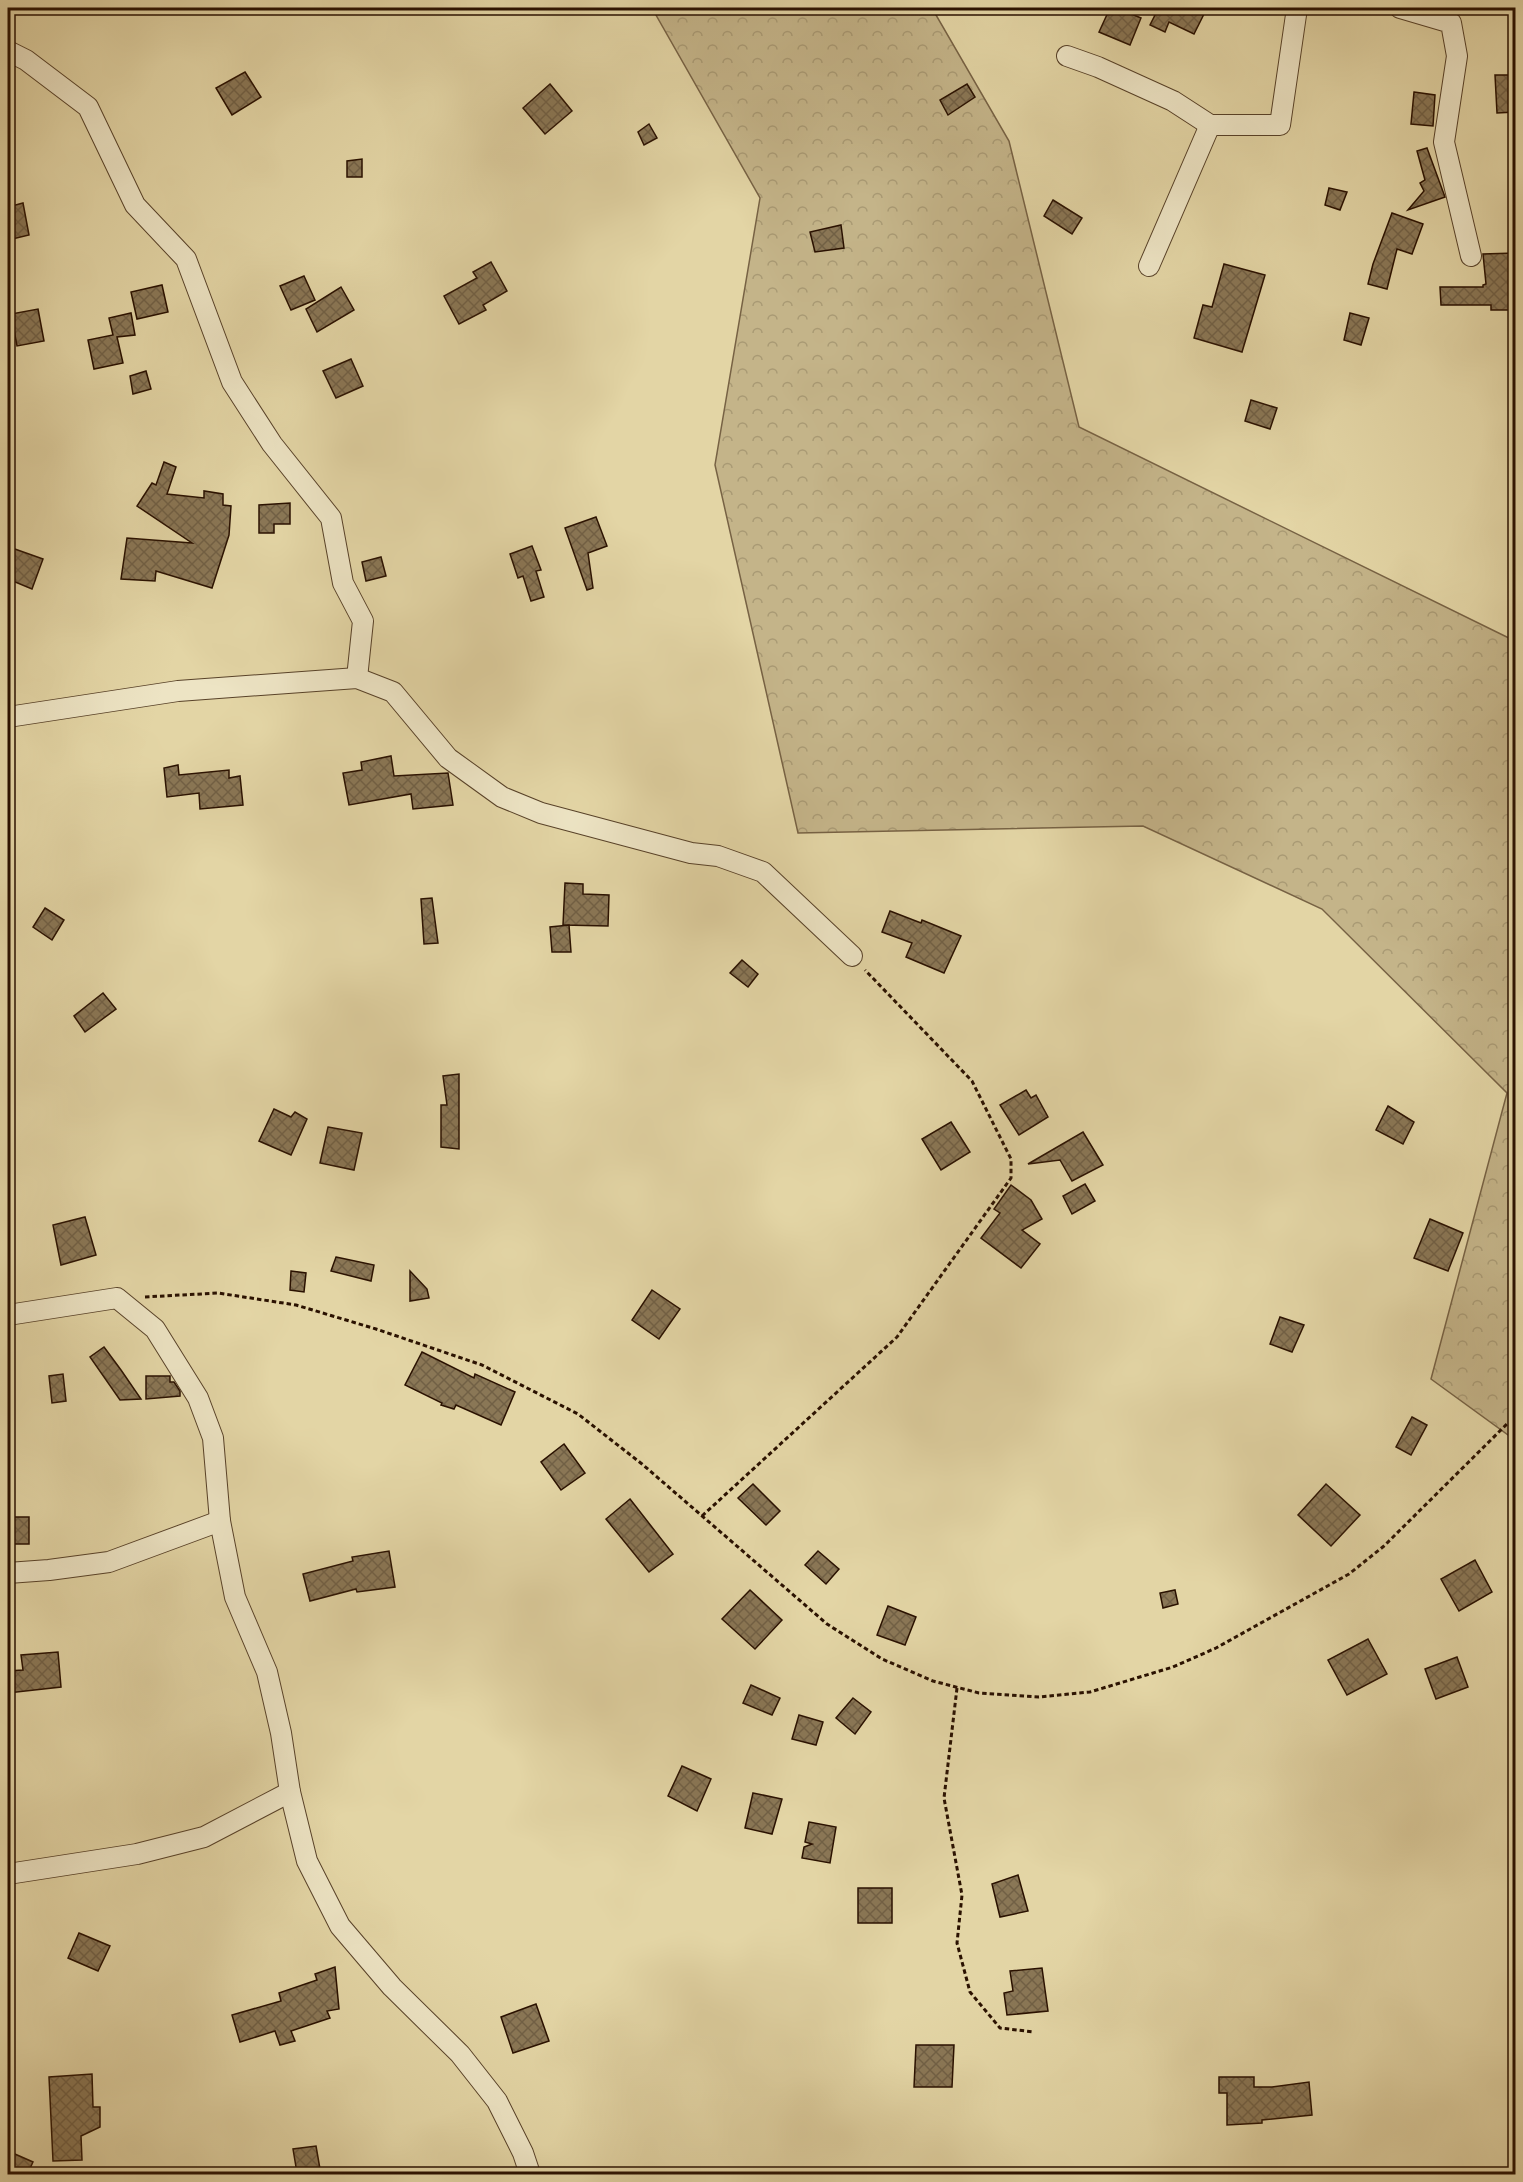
<svg xmlns="http://www.w3.org/2000/svg" width="1523" height="2182" viewBox="0 0 1523 2182" font-family="'IM FELL English',serif">
	<style>
		.forest { fill: url(#forest-crowns); stroke: #776244; stroke-width: 1.5 }
		.building { fill: url(#building-cross-hatch); stroke: #2a1100; stroke-width: 1.5 }
		.lines { fill: none; stroke-linecap: round; stroke-linejoin: round }
		.minor-casing { stroke: #584229; stroke-width: 22 }
		.path { stroke: #2a1100; stroke-width: 3; stroke-dasharray: 4.5 3; stroke-linecap: butt }
		.minor { stroke: #ede4c4; stroke-width: 20 }
	</style>
	<defs>
		<pattern id="forest-crowns" width="20" height="18" patternUnits="userSpaceOnUse" patternTransform="scale(1.5)"><rect width="20" height="18" fill="#c4b489"/><path d="M2 6a3 3 0 1 1 6 0M12 15a3 3 0 1 1 6 0" fill="none" stroke="#a99a74"/></pattern>
		<pattern id="building-cross-hatch" width="8" height="8" patternUnits="userSpaceOnUse" patternTransform="scale(1.5)"><rect width="8" height="8" fill="#8a7756"/><path d="M0 0l8 8M0 8l8-8" fill="none" stroke="#716045"/></pattern>
	</defs>
	<rect width="100%" height="100%" fill="#e3d5a5"/>
	<filter id="stains"><feTurbulence type="fractalNoise" baseFrequency=".00333" numOctaves="4"/><feColorMatrix values="0 0 0 0 .2 0 0 0 0 .09 0 0 0 0 .02 0 0 0 .5 -.17"/></filter>
	<radialGradient id="worn" r=".72"><stop offset=".6" stop-color="#630" stop-opacity="0"/><stop offset="1" stop-color="#630" stop-opacity=".3"/></radialGradient>
	<polygon class="forest" points="652,8 932,8 1009,141 1079,427 1515,641 1515,1440 1431,1379 1507,1093 1322,909 1143,826 798,833 715,465 760,198"/>
	<g class="building">
		<polygon points="1110,8 1117,8 1141,18 1130,45 1099,32"/>
		<polygon points="1141,8 1207,8 1194,34 1169,22 1165,32 1150,25 1155,15"/>
		<polygon points="245,72 261,97 232,115 216,88"/>
		<polygon points="1495,75 1515,75 1515,112 1497,113"/>
		<polygon points="550,84 572,111 545,134 523,108"/>
		<polygon points="967,84 975,97 948,115 940,100"/>
		<polygon points="1414,92 1435,95 1433,126 1411,124"/>
		<polygon points="649,124 657,138 644,145 638,132"/>
		<polygon points="1427,148 1445,197 1408,210 1424,191 1420,183 1425,180 1417,151"/>
		<polygon points="362,159 362,177 347,177 347,161"/>
		<polygon points="1329,188 1347,192 1340,210 1325,205"/>
		<polygon points="1053,200 1082,218 1072,234 1044,216"/>
		<polygon points="23,203 29,235 8,240 8,207"/>
		<polygon points="1392,213 1423,224 1412,254 1397,249 1387,289 1368,284 1373,264"/>
		<polygon points="841,225 844,248 815,252 810,232"/>
		<polygon points="1515,253 1515,310 1491,310 1491,305 1441,305 1440,287 1483,287 1483,285 1486,284 1483,254"/>
		<polygon points="491,262 507,291 483,305 486,310 459,324 444,296 477,278 473,272"/>
		<polygon points="1224,264 1265,275 1242,352 1194,338 1203,305 1212,307"/>
		<polygon points="304,276 315,300 291,310 280,286"/>
		<polygon points="162,285 168,312 137,319 131,292"/>
		<polygon points="341,287 354,310 317,332 306,309"/>
		<polygon points="38,309 44,341 17,346 11,314"/>
		<polygon points="131,313 135,335 117,337 123,363 94,369 88,340 113,335 109,318"/>
		<polygon points="1350,313 1369,318 1361,345 1344,340"/>
		<polygon points="351,359 363,386 336,398 323,371"/>
		<polygon points="146,371 151,389 133,394 130,376"/>
		<polygon points="1251,400 1277,408 1270,429 1245,421"/>
		<polygon points="164,462 176,467 167,494 204,498 204,491 223,494 223,505 231,506 229,535 212,588 156,571 155,581 121,579 127,538 192,543 137,506 152,483 156,485"/>
		<polygon points="290,503 290,524 274,524 274,533 259,533 259,505"/>
		<polygon points="596,517 607,546 588,553 593,588 587,590 565,528"/>
		<polygon points="532,546 541,570 536,571 544,597 531,601 523,576 518,578 510,554"/>
		<polygon points="12,548 43,559 32,589 8,579 8,559"/>
		<polygon points="381,557 386,576 366,581 362,562"/>
		<polygon points="391,756 394,776 448,773 453,805 413,809 411,794 349,805 343,773 362,770 361,762"/>
		<polygon points="178,765 179,775 229,770 229,778 240,776 243,805 200,809 199,793 167,797 164,768"/>
		<polygon points="565,883 583,884 583,894 609,895 608,926 563,925"/>
		<polygon points="432,898 438,943 424,944 421,899"/>
		<polygon points="45,908 64,920 52,940 33,927"/>
		<polygon points="890,911 921,923 922,920 961,936 944,973 906,957 912,943 882,932"/>
		<polygon points="569,925 571,952 552,952 550,927"/>
		<polygon points="742,960 758,974 748,987 730,973"/>
		<polygon points="103,993 116,1009 85,1032 74,1016"/>
		<polygon points="459,1074 459,1149 441,1147 441,1105 447,1105 443,1076"/>
		<polygon points="1026,1090 1031,1098 1036,1095 1048,1117 1019,1135 1000,1105"/>
		<polygon points="1388,1106 1414,1122 1403,1144 1376,1130"/>
		<polygon points="274,1109 291,1117 295,1112 307,1119 291,1155 259,1141"/>
		<polygon points="951,1122 970,1152 941,1170 922,1139"/>
		<polygon points="328,1127 362,1133 354,1170 320,1163"/>
		<polygon points="1083,1132 1103,1165 1072,1181 1060,1160 1028,1164"/>
		<polygon points="1085,1184 1095,1201 1072,1214 1063,1196"/>
		<polygon points="1011,1185 1031,1200 1042,1219 1022,1230 1040,1244 1021,1268 981,1238 1000,1213 994,1209"/>
		<polygon points="85,1217 96,1255 61,1265 53,1225"/>
		<polygon points="1430,1219 1463,1233 1448,1271 1414,1258"/>
		<polygon points="336,1257 374,1265 371,1281 331,1271"/>
		<polygon points="291,1271 306,1273 304,1292 290,1290"/>
		<polygon points="410,1271 427,1289 429,1298 410,1301"/>
		<polygon points="652,1290 680,1309 659,1339 632,1320"/>
		<polygon points="1280,1317 1304,1325 1292,1352 1270,1344"/>
		<polygon points="104,1347 121,1370 141,1399 120,1400 90,1357"/>
		<polygon points="422,1352 474,1378 475,1374 515,1392 501,1425 456,1405 454,1409 441,1405 442,1403 405,1385"/>
		<polygon points="63,1374 66,1401 52,1403 49,1376"/>
		<polygon points="146,1376 170,1376 170,1382 174,1382 180,1391 180,1396 146,1399"/>
		<polygon points="1412,1417 1427,1425 1411,1455 1396,1447"/>
		<polygon points="564,1444 585,1473 561,1490 541,1462"/>
		<polygon points="753,1484 780,1511 766,1525 738,1498"/>
		<polygon points="1326,1484 1360,1515 1331,1546 1298,1515"/>
		<polygon points="630,1499 673,1554 649,1572 606,1519"/>
		<rect x="8" y="1517" width="21" height="27"/>
		<polygon points="389,1551 395,1587 357,1592 356,1589 310,1601 303,1574 353,1561 352,1557"/>
		<polygon points="818,1551 839,1569 826,1584 805,1565"/>
		<polygon points="1475,1560 1492,1592 1459,1611 1441,1579"/>
		<polygon points="750,1590 782,1620 755,1649 722,1619"/>
		<polygon points="1175,1590 1178,1604 1163,1608 1160,1593"/>
		<polygon points="888,1606 916,1617 905,1645 877,1635"/>
		<polygon points="1368,1639 1387,1674 1347,1695 1328,1660"/>
		<polygon points="58,1652 61,1687 8,1693 8,1671 23,1670 21,1655"/>
		<polygon points="1457,1657 1468,1687 1436,1699 1425,1669"/>
		<polygon points="751,1685 780,1698 772,1715 743,1703"/>
		<polygon points="853,1698 871,1712 855,1734 836,1718"/>
		<polygon points="799,1715 823,1722 816,1745 792,1739"/>
		<polygon points="682,1766 711,1779 697,1811 668,1796"/>
		<polygon points="753,1793 782,1799 772,1834 745,1828"/>
		<polygon points="809,1822 836,1827 830,1863 802,1858 804,1847 812,1844 805,1842"/>
		<polygon points="1018,1875 1028,1911 1000,1917 992,1884"/>
		<rect x="858" y="1888" width="34" height="35"/>
		<polygon points="79,1933 110,1946 98,1971 68,1958"/>
		<polygon points="335,1967 339,2009 327,2011 330,2018 291,2031 295,2041 280,2045 275,2031 240,2042 232,2015 281,2001 279,1993 317,1980 315,1974"/>
		<polygon points="1042,1968 1048,2011 1007,2015 1004,1993 1013,1991 1010,1971"/>
		<polygon points="536,2004 549,2041 513,2053 501,2017"/>
		<polygon points="916,2045 954,2045 952,2087 914,2087"/>
		<polygon points="92,2074 93,2107 100,2107 100,2127 81,2136 82,2160 53,2161 49,2077"/>
		<polygon points="1219,2077 1254,2077 1254,2087 1272,2087 1309,2082 1312,2115 1262,2120 1262,2123 1227,2125 1227,2093 1219,2093"/>
		<polygon points="316,2146 320,2169 297,2173 293,2149"/>
		<polygon points="8,2151 33,2162 27,2175 8,2175"/>
	</g>
	<g class="lines">
		<defs>
			<g id="minor">
				<polyline points="1400,8 1451,23 1457,56 1444,142 1471,256"/>
				<polyline points="8,51 26,60 88,107 135,205 186,259 232,382 272,444 331,518 343,583 363,621 357,678"/>
				<polyline points="1067,56 1098,67 1173,101 1210,125 1280,125 1297,8"/>
				<polyline points="1149,266 1210,125"/>
				<polyline points="8,717 178,691 357,678 393,692 448,758 502,797 541,813 691,853 718,856 763,872 852,956"/>
				<polyline points="8,1315 117,1298 155,1329 198,1398 213,1438 220,1521 235,1597 267,1672 281,1733 290,1792 307,1861 340,1926 392,1987 460,2054 497,2101 523,2153 530,2174"/>
				<polyline points="8,1573 49,1570 109,1562 220,1521"/>
				<polyline points="8,1874 137,1854 204,1837 290,1792"/>
			</g>
		</defs>
		<use href="#minor" class="minor-casing"/>
		<g class="path">
			<polyline points="145,1297 218,1293 296,1305 376,1329 482,1365 578,1414 642,1464 827,1624 882,1659 933,1681 979,1693 1039,1697 1090,1692 1173,1667 1216,1648 1349,1574 1384,1546 1516,1415"/>
			<polyline points="702,1516 897,1337 1011,1178 1011,1159 972,1081 865,970"/>
			<polyline points="957,1688 944,1798 962,1895 957,1943 970,1992 1000,2028 1034,2032"/>
		</g>
		<use href="#minor" class="minor"/>
	</g>
	<rect width="1523" height="2182" fill="none" stroke="#e3d5a5" stroke-width="30"/>
	<rect x="9" y="9" width="1505" height="2164" fill="none" stroke="#2a1100" stroke-width="3"/>
	<rect x="15" y="15" width="1493" height="2152" fill="none" stroke="#2a1100" stroke-width="1.5"/>
	<rect width="100%" height="100%" filter="url(#stains)"/>
	<rect width="100%" height="100%" fill="url(#worn)"/>
</svg>
